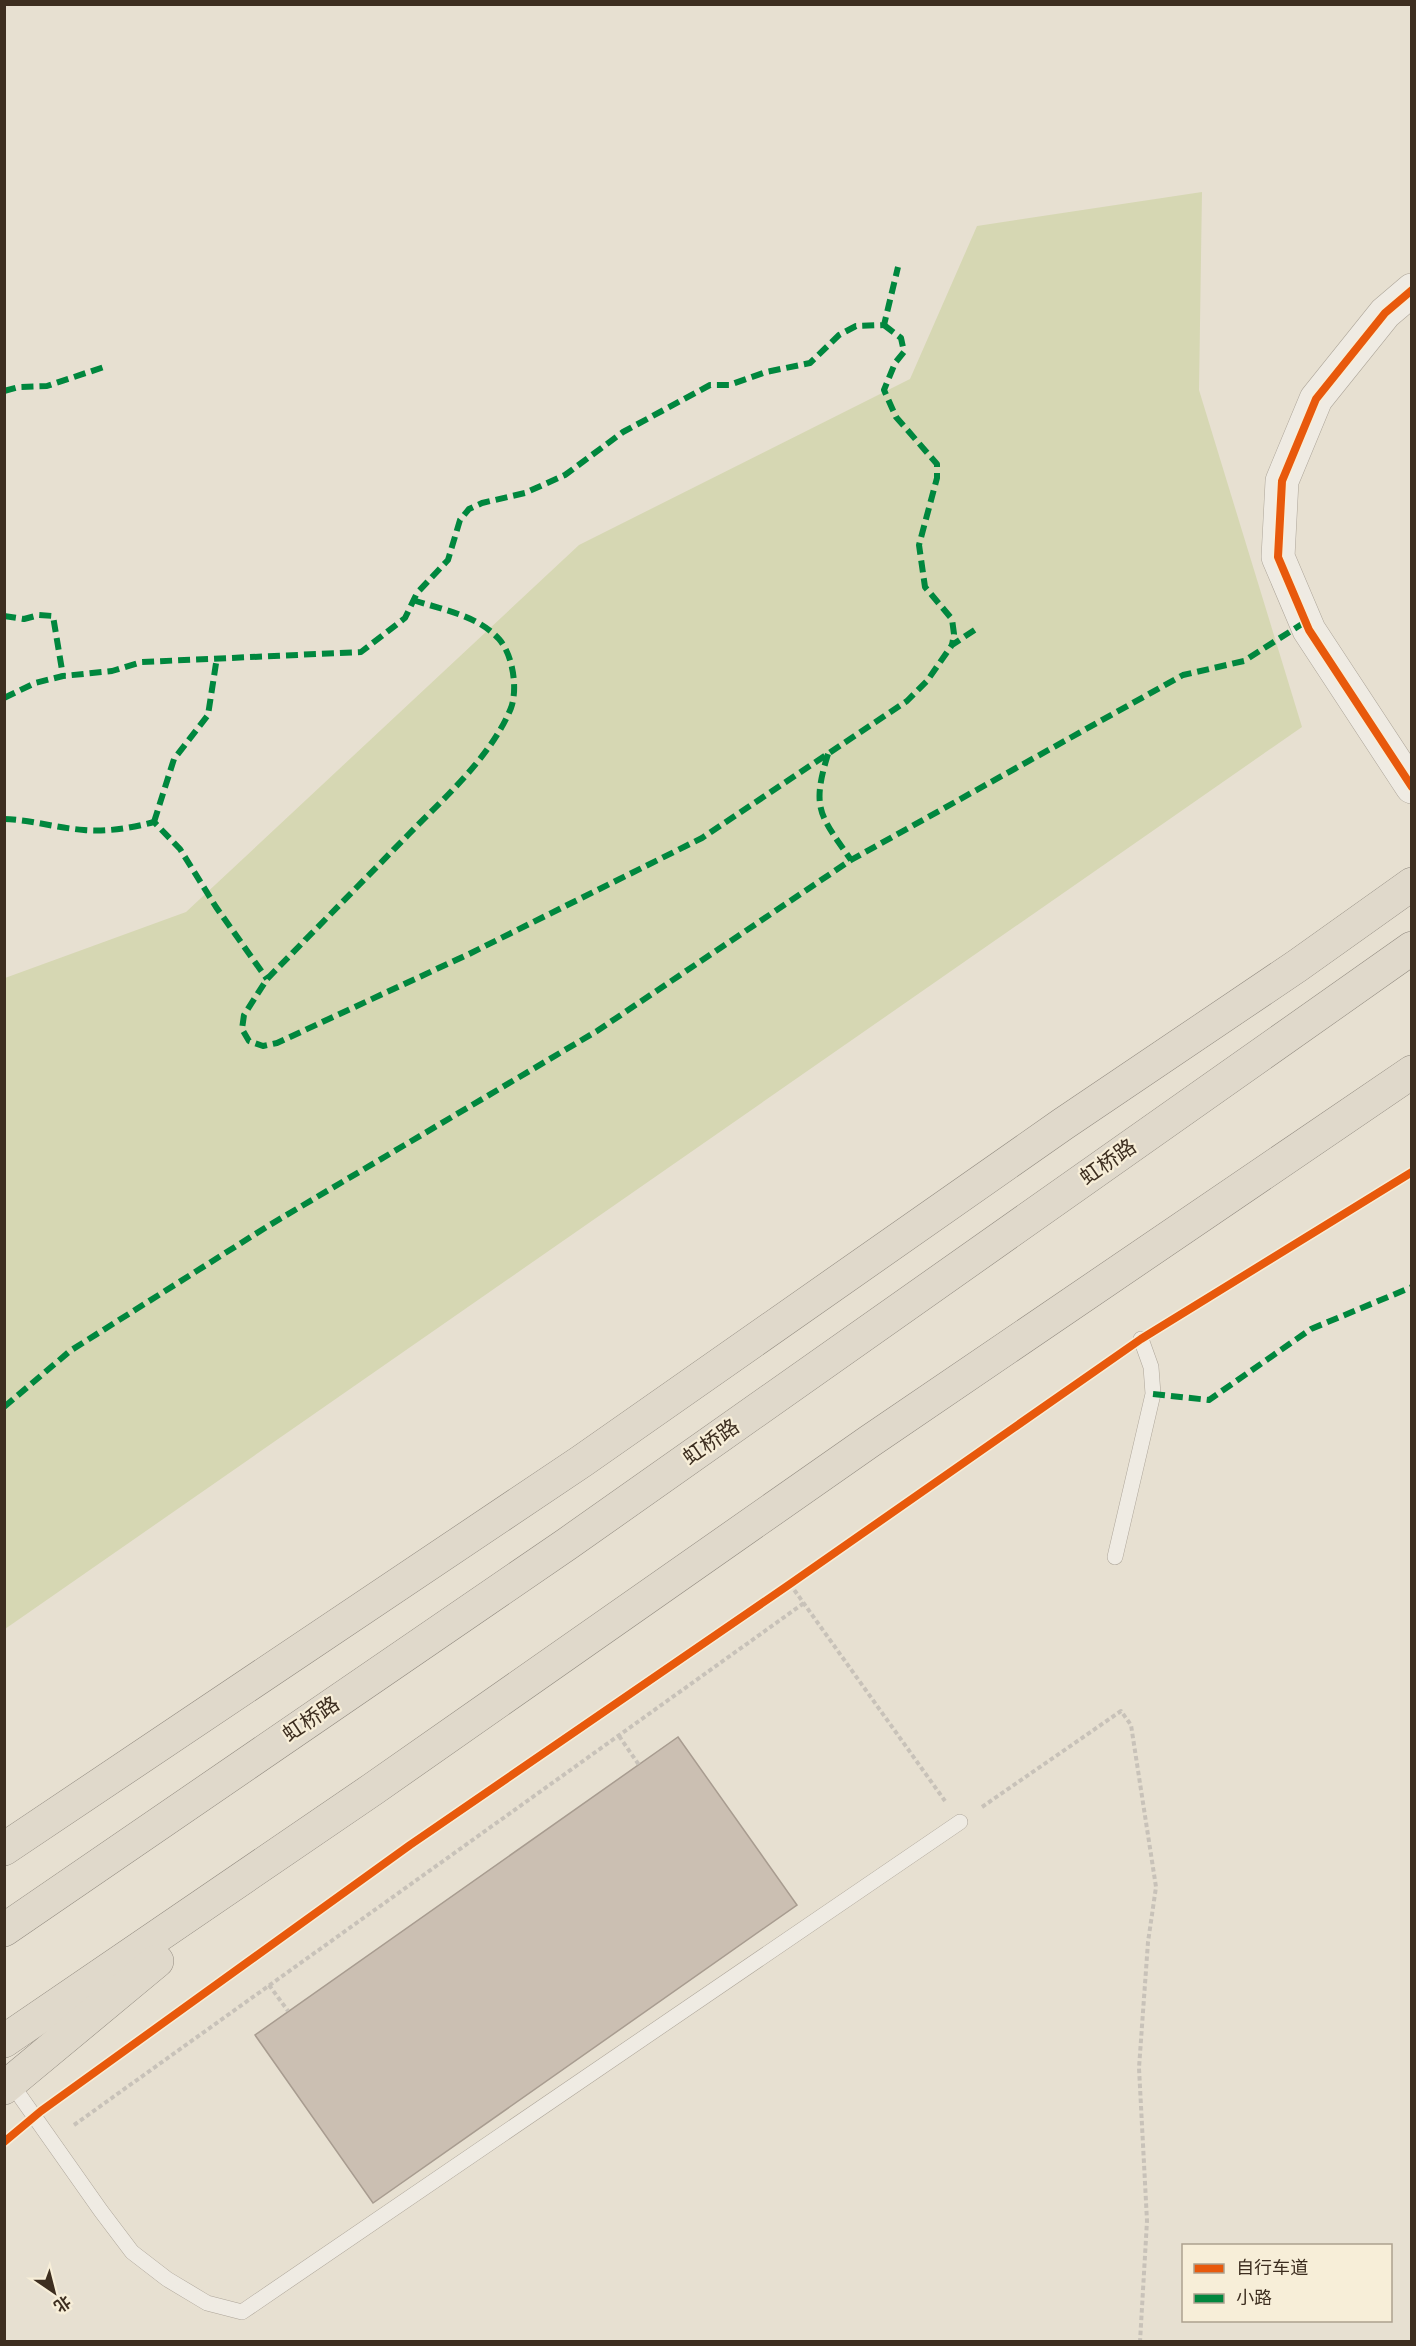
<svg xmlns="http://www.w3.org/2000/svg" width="1416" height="2346" viewBox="0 0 1416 2346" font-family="Merriweather,'Noto Sans SC',serif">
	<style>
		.green { fill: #d6d7b3 }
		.building { fill: #cbbfb2; stroke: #a89c90; stroke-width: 1.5 }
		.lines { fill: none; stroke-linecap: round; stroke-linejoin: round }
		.service-casing { stroke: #ada599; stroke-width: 16 }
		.tertiary-casing { stroke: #ada599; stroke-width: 34 }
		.trunk-casing { stroke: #928b80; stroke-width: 34 }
		.path { stroke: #c8c2b9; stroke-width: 4; stroke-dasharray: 4.5 3; stroke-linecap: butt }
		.service { stroke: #efebe3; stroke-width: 15 }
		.tertiary { stroke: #efebe3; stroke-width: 33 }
		.trunk { stroke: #e0d9cb; stroke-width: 33 }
		.quiet { stroke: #00873e; stroke-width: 6; stroke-dasharray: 12 6; stroke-linecap: butt }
		.cycleway-casing { stroke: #f7eed8; stroke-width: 11 }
		.cycleway { stroke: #e8590c; stroke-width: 8 }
		.labels { text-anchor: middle; stroke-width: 4.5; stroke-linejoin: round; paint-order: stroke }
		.street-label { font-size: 21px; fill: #3d2e20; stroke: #f7eed8 }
	</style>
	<rect width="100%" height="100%" fill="#e7e0d1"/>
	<polygon class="green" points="1202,192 1199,390 1302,727 5,1629 5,978 186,912 579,545 910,379 977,226"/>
	<polygon class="building" points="678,1737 797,1905 373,2203 255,2035"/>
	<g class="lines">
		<defs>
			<g id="service">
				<polyline points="1115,1557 1153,1394 1151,1367 1141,1339"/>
				<polyline points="8,2079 101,2211 132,2252 167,2279 207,2303 242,2312 960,1822"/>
			</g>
			<polyline id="tertiary" points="1412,290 1385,313 1316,399 1282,481 1278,557 1309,630 1412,787"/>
			<g id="trunk">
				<polyline points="4,1849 582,1461 1063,1124 1297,966 1412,884"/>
				<polyline points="4,1930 567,1544 1412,948"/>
				<polyline points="4,2041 373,1789 870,1441 1412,1072"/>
				<polyline points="4,2088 157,1961"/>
			</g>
		</defs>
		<use href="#service" class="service-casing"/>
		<use href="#tertiary" class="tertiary-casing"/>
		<use href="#trunk" class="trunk-casing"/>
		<g class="path">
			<polyline points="790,1584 945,1801"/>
			<polyline points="619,1736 639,1765"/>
			<polyline points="982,1807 1121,1711 1131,1725 1156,1887 1148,1942 1139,2068 1147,2221 1140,2342"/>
			<polyline points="269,1985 288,2011"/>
			<polyline points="74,2125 804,1603"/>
		</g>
		<use href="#service" class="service"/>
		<use href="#tertiary" class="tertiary"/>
		<use href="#trunk" class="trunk"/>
		<g class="quiet">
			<polyline points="884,325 901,338 904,352 895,363 884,390 896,417 937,464 937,478 919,545 925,587 952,619 954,634 952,645"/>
			<polyline points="4,391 19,387 47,386 104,367"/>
			<path d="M413 600C443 610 477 615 499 639 513 655 518 689 511 708 491 757 444 798 408 835 361 883 314 931 267 979L244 1015 242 1029 249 1041 263 1046 277 1043 469 954 702 838 907 701 927 681 952 645 976 629"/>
			<polyline points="4,616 24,619 39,615 53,616 63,676"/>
			<polyline points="4,698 35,683 63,676 112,671 142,662 361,652 405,618 417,593 448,560 460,520 469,509 482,503 525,493 565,475 623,432 710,385 729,385 766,372 810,363 839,335 856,326 884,325 898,267"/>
			<path d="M828 754C811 809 820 815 851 860"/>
			<path d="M4 819C32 820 57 828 84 830 108 832 131 828 154 822L180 849 216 907 267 979"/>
			<polyline points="154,822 174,759 208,715 217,657"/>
			<polyline points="1153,1394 1209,1400 1311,1329 1412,1287"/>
			<polyline points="4,1407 70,1351 268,1226 597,1031 851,860 1183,675 1244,661 1305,622"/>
		</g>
		<defs>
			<g id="cycleway">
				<polyline points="1412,290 1385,313 1316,399 1282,481 1278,557 1309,630 1412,787"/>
				<polyline points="4,2142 41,2111 410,1845 790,1584 1141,1339 1412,1172"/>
			</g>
		</defs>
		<use href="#cycleway" class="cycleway-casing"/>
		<use href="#cycleway" class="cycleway"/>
	</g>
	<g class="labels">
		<g class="street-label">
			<text transform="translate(1108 1162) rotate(-35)" y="7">虹桥路</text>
			<text transform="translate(711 1442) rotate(-35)" y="7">虹桥路</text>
			<text transform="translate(311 1719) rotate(-34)" y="7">虹桥路</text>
		</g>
	</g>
	<rect width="1416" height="2346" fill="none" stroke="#3d2e20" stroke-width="12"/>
	<rect x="1182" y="2244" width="210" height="78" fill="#f7eed8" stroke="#ada18e" stroke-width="1.5"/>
	<rect x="1194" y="2264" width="30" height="9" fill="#e8590c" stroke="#ada18e" stroke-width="1.5"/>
	<text x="1236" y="2274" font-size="18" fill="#3d2e20">自行车道</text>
	<rect x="1194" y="2294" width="30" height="9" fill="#00873e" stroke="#ada18e" stroke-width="1.5"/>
	<text x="1236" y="2304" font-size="18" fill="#3d2e20">小路</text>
	<g transform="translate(54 2292) rotate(145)" stroke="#f7eed8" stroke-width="4.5" paint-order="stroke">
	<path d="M0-4.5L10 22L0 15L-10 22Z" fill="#3d2e20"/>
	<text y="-9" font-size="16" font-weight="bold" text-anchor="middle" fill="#3d2e20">北</text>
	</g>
</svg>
